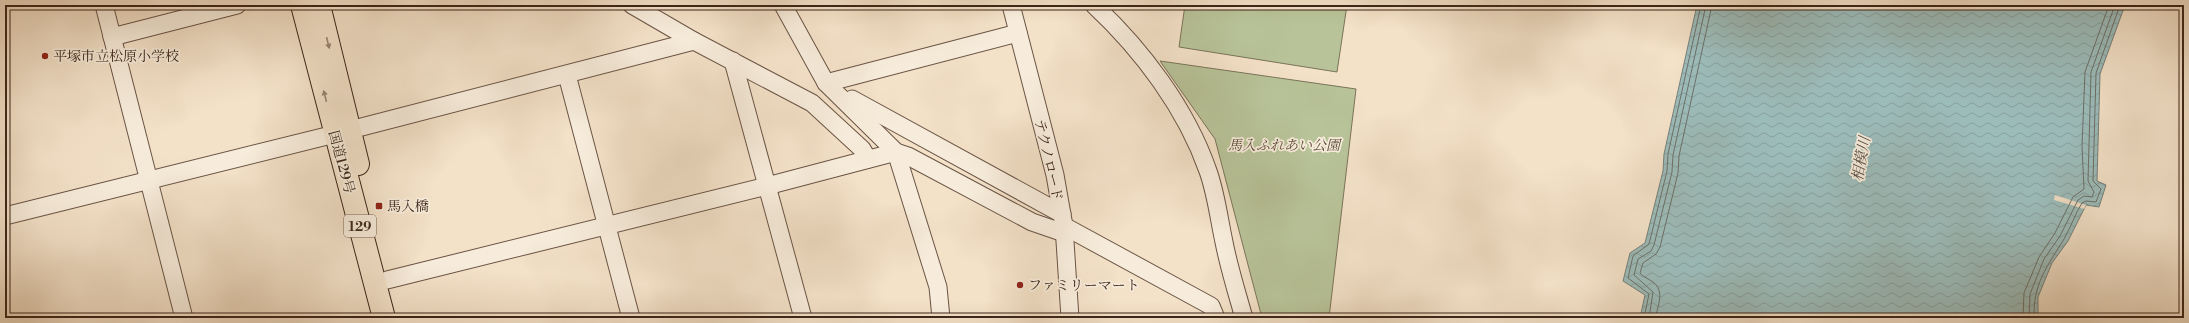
<svg xmlns="http://www.w3.org/2000/svg" width="2189" height="323" viewBox="0 0 2189 323" font-family="'Libre Bodoni','Noto Serif JP',serif">
	<style>
		.green { fill: #b8c399; stroke: #7a7459 }
		.water { fill: url(#water-waves); stroke: #76807a }
		.pier { fill: #f3e1c8 }
		.lines { fill: none; stroke-linecap: round; stroke-linejoin: round }
		.shore { stroke: #6c706a; stroke-width: 1 }
		.minor-casing { stroke: #6a5445; stroke-width: 19 }
		.highway-casing { stroke: #3c2519; stroke-width: 24 }
		.minor { stroke: #f7ecdb; stroke-width: 17 }
		.highway { stroke: #f3e1c8; stroke-width: 22 }
		.oneway { fill: #988370 }
		.poi-dot { fill: #8f2418; stroke: #f7ecdb; stroke-width: 1.5 }
		.labels { text-anchor: middle; stroke-width: 3.5; stroke-linejoin: round; paint-order: stroke }
		.shield { fill: #f7ecdb; stroke: #746153; stroke-width: 1 }
		.shield-label { font-size: 13px; font-weight: bold; fill: #3c2519 }
		.poi-label { font-size: 14px; fill: #3c2519; stroke: #f7ecdb; text-anchor: start }
		.park-label { font-size: 14px; font-style: italic; fill: #5b4c39; stroke: #f7ecdb }
		.street-label { font-size: 14px; fill: #3c2519; stroke: #f7ecdb }
		.water-label { font-size: 15px; font-style: italic; fill: #595249; stroke: #f7ecdb }
	</style>
	<defs>
		<pattern id="water-waves" width="16" height="10" patternUnits="userSpaceOnUse"><rect width="16" height="10" fill="#9cbcba"/><path d="M0 5q4-4 8 0t8 0" fill="none" stroke="#87a19f"/></pattern>
	</defs>
	<rect width="100%" height="100%" fill="#f3e1c8"/>
	<filter id="stains"><feTurbulence type="fractalNoise" baseFrequency=".005" numOctaves="4"/><feColorMatrix values="0 0 0 0 .2 0 0 0 0 .09 0 0 0 0 .02 0 0 0 .5 -.17"/></filter>
	<radialGradient id="worn" r=".72"><stop offset=".6" stop-color="#630" stop-opacity="0"/><stop offset="1" stop-color="#630" stop-opacity=".3"/></radialGradient>
	<g class="green">
		<polygon points="1185,5 1347,5 1337,72 1179,47"/>
		<polygon points="1160,61 1356,89 1329,318 1262,318 1215,139"/>
	</g>
	<polygon class="water" points="1697,5 2125,5 2100,74 2097,181 2106,185 2099,207 2086,205 2068,241 2052,263 2038,297 2038,318 1640,318 1645,295 1623,281 1630,253 1645,243 1663,171 1664,154"/>
	<polygon class="pier" points="2055,195 2086,205 2084,209 2054,200"/>
	<g class="lines">
		<g class="shore">
			<polyline points="1644,318 1649,294 1628,278 1633,256 1649,244 1667,171 1668,154 1701,5"/>
			<polyline points="1649,318 1653,292 1634,275 1638,259 1651,251 1654,245 1672,172 1673,155 1706,5"/>
			<path d="M1655 318C1658 306 1665 291 1653 282 1649 279 1643 277 1640 273L1643 263 1656 254 1660 247 1678 173 1679 156 1712 5"/>
			<polyline points="2023,318 2024,293 2039,257 2055,233 2073,197 2084,189 2082,146 2085,72 2109,5"/>
			<polyline points="2029,318 2030,294 2044,259 2060,236 2078,200 2084,196 2092,197 2094,192 2088,181 2091,72 2115,5"/>
			<path d="M2034 318C2033 283 2047 267 2064 239 2071 227 2075 214 2082 203L2086 201 2096 202 2101 189 2093 181 2096 73 2120 5"/>
		</g>
		<defs>
			<g id="minor">
				<polyline points="104,5 184,318"/>
				<polyline points="632,5 694,41 812,103 862,149 868,159"/>
				<polyline points="783,5 826,83 896,152 938,287 941,318"/>
				<polyline points="1011,5 1055,175 1064,226 1070,318"/>
				<path d="M1094 5C1142 50 1186 108 1208 171 1216 193 1219 219 1224 242 1229 268 1237 293 1244 318"/>
				<polyline points="112,37 237,5"/>
				<polyline points="733,61 803,318"/>
				<polyline points="567,75 631,318"/>
				<polyline points="826,83 1018,33"/>
				<polyline points="852,99 1062,214"/>
				<polyline points="350,130 694,41"/>
				<polyline points="5,216 335,134"/>
				<polyline points="1064,226 1211,306 1216,318"/>
				<polyline points="387,280 767,186 896,152 908,156 1032,222 1064,233"/>
			</g>
			<g id="highway">
				<polyline points="302,5 384,318"/>
				<polyline points="319,5 358,164"/>
			</g>
		</defs>
		<use href="#minor" class="minor-casing"/>
		<use href="#highway" class="highway-casing"/>
		<use href="#minor" class="minor"/>
		<use href="#highway" class="highway"/>
	</g>
	<defs><path id="oneway-solid" d="M-6-.8H1V-3.2L6.5 0L1 3.2V.8H-6Z"/></defs>
	<g class="oneway">
		<use href="#oneway-solid" transform="translate(328 43) rotate(76)"/>
		<use href="#oneway-solid" transform="translate(325 96) rotate(-104)"/>
	</g>
	<g class="poi-dot">
		<circle cx="45" cy="56" r="4"/>
		<rect x="375" y="202" width="8" height="8" rx="2"/>
		<circle cx="1020" cy="285" r="4"/>
	</g>
	<g class="labels">
		<rect class="shield" x="344" y="215" width="32" height="22" rx="3"/>
		<g class="shield-label">
			<text x="360" y="231">129</text>
		</g>
		<g class="poi-label">
			<text x="53" y="61">平塚市立松原小学校</text>
			<text x="387" y="211">馬入橋</text>
			<text x="1028" y="290">ファミリーマート</text>
		</g>
		<g class="park-label">
			<text x="1284" y="150">馬入ふれあい公園</text>
		</g>
		<g class="street-label">
			<text transform="translate(1049 160) rotate(77)" y="5">テクノロード</text>
			<text transform="translate(342 162) rotate(75)" y="5">国道129号</text>
		</g>
		<g class="water-label">
			<text transform="translate(1861 159) rotate(-80)" y="5">相模川</text>
		</g>
	</g>
	<rect width="2189" height="323" fill="none" stroke="#f3e1c8" stroke-width="20"/>
	<rect x="6" y="6" width="2177" height="311" fill="none" stroke="#3c2519" stroke-width="2"/>
	<rect x="10" y="10" width="2169" height="303" fill="none" stroke="#3c2519"/>
	<rect width="100%" height="100%" filter="url(#stains)"/>
	<rect width="100%" height="100%" fill="url(#worn)"/>
</svg>
